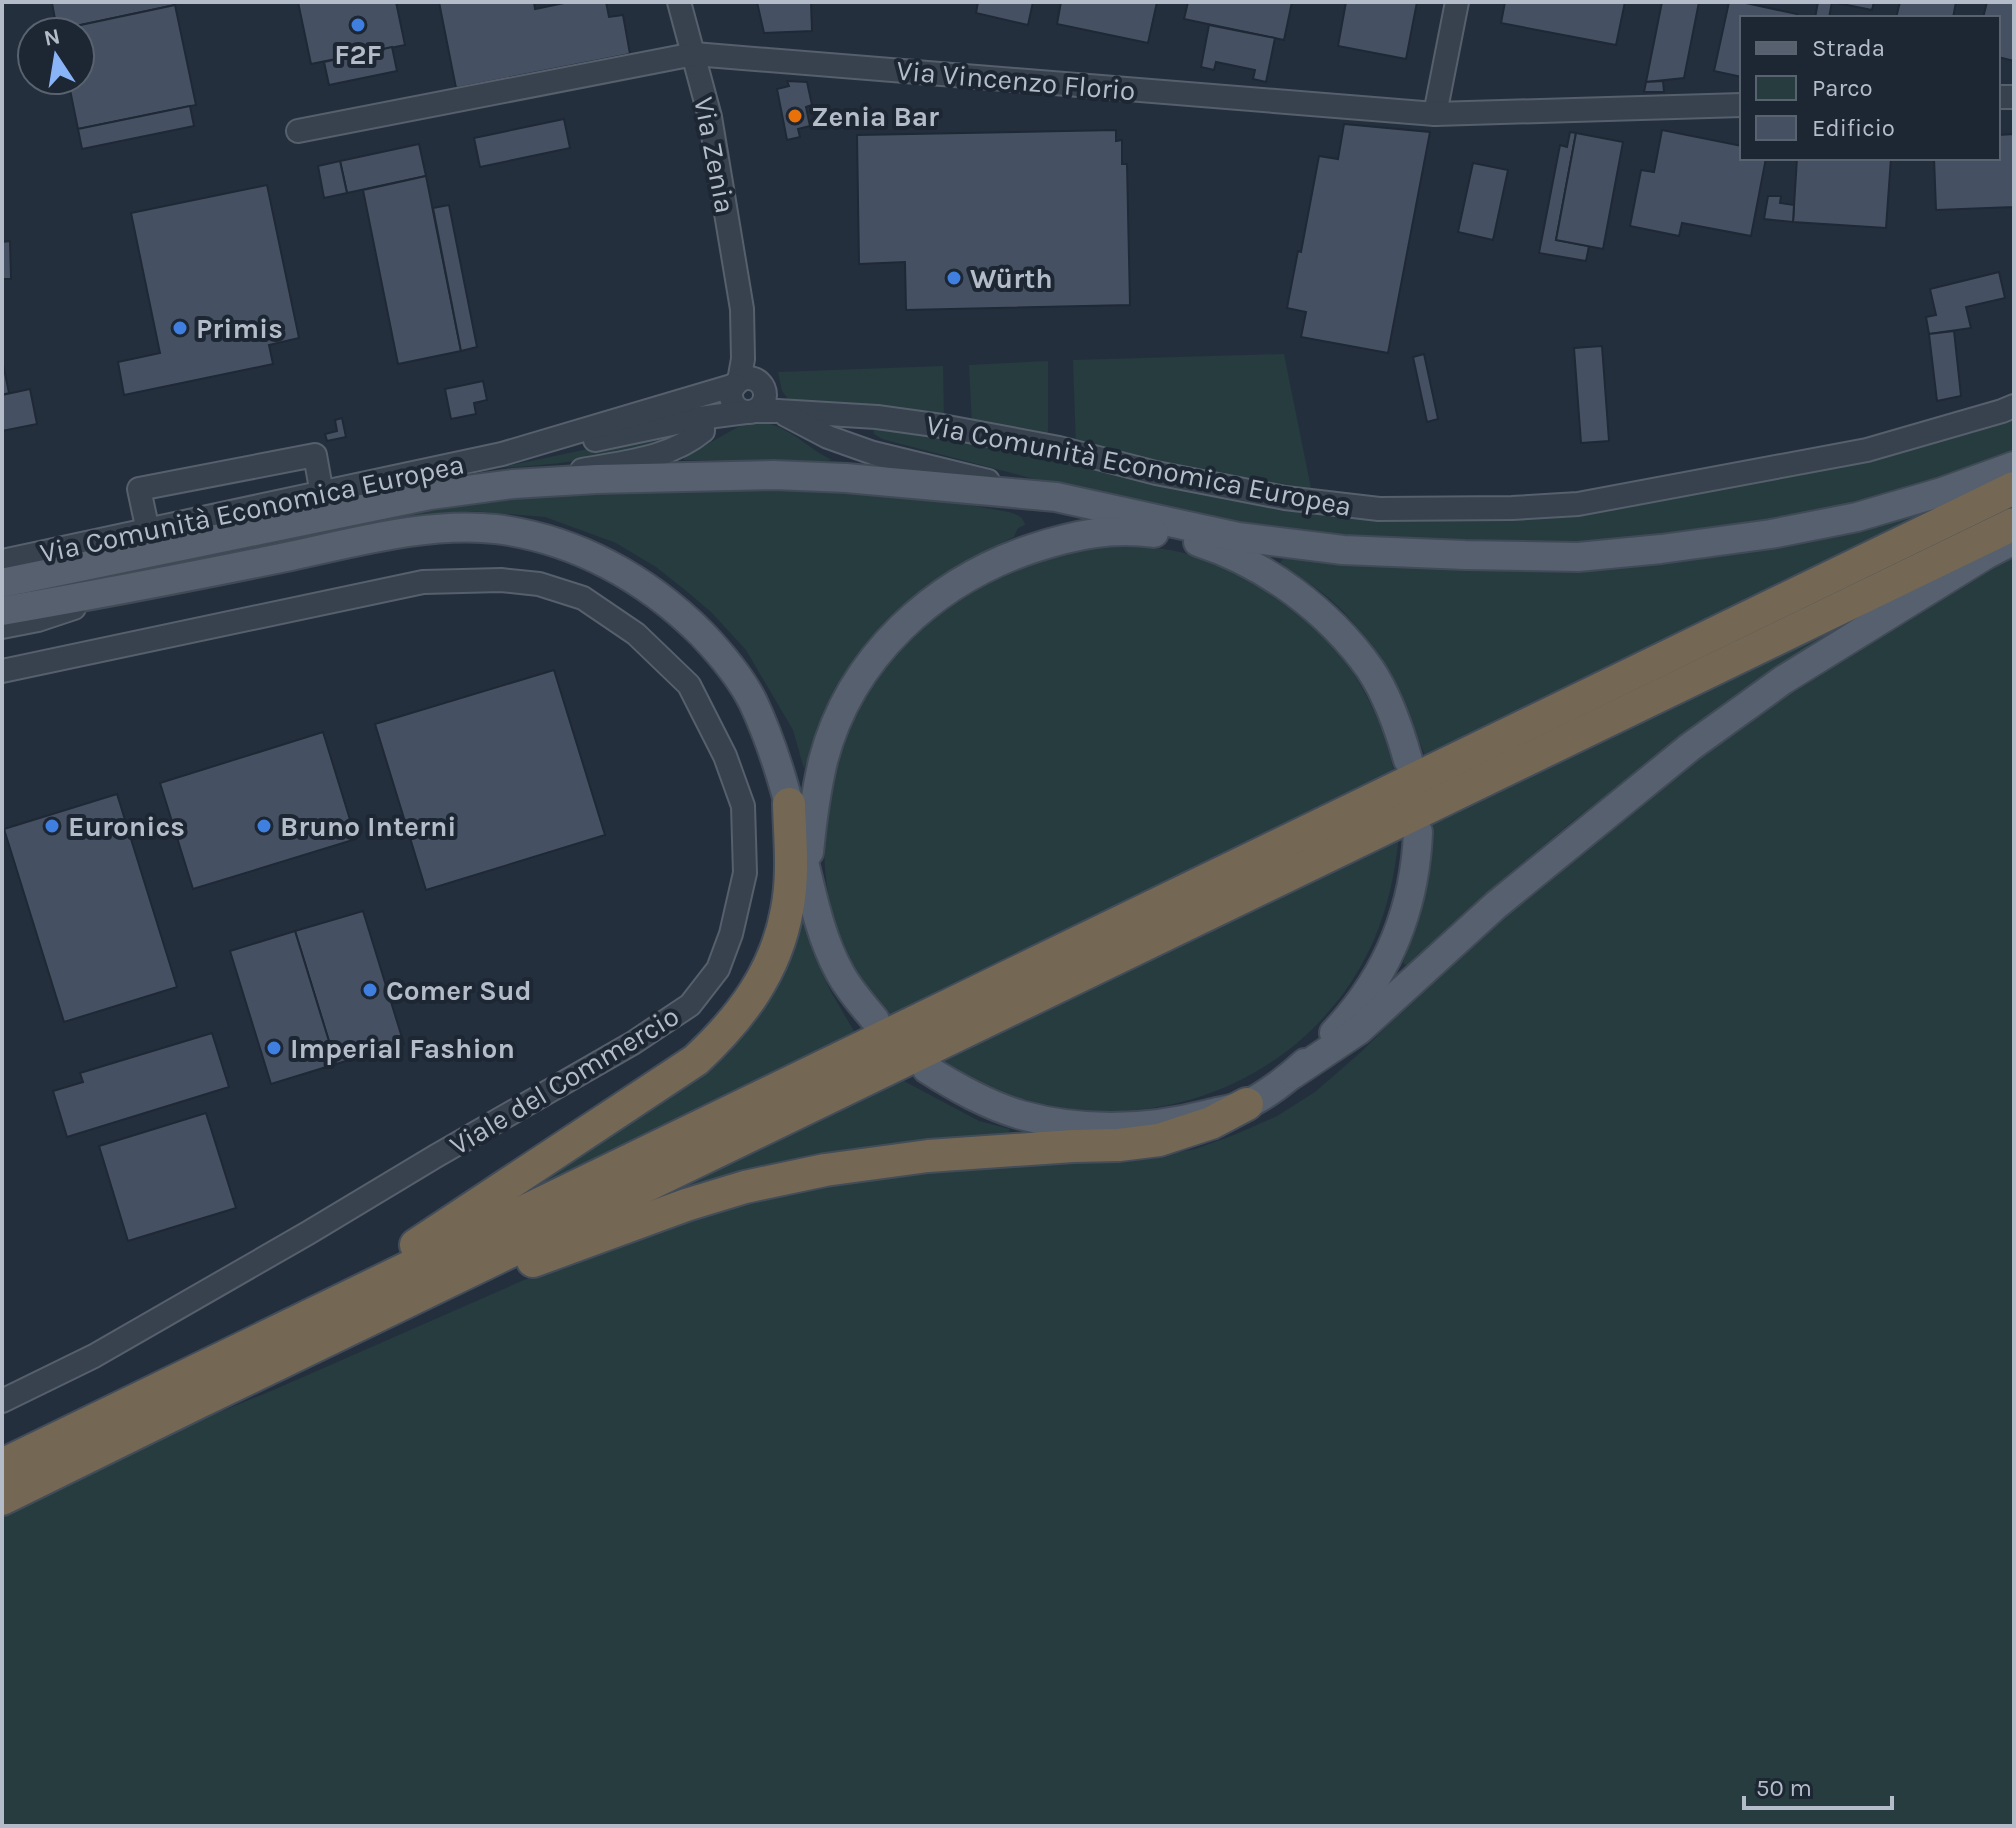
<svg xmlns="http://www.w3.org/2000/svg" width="2016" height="1828" viewBox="0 0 2016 1828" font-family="Karla,sans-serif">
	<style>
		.green { fill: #263c3f }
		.building { fill: #455162; stroke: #1f2835; stroke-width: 2 }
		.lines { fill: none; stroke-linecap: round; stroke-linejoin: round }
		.minor-casing { stroke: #565f6c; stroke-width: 26 }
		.major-casing { stroke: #414a57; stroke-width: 32 }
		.highway-casing { stroke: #434c59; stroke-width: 36 }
		.minor { stroke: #38414e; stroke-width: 22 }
		.major { stroke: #56606e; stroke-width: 28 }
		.highway { stroke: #746855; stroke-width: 32 }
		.shop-dot { fill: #3f7fe0; stroke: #1d2633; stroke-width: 3 }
		.food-dot { fill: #e8710a; stroke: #1d2633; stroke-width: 3 }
		.labels { text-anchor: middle; stroke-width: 8; stroke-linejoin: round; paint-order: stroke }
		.poi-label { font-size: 28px; font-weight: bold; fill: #b4bcc9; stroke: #1d2633; text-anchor: start }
		.street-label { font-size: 28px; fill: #b4bcc9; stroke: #1d2633 }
	</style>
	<rect width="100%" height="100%" fill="#242f3e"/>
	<g class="green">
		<polygon points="1284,354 1312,493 1076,447 1073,360"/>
		<polygon points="1048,361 1048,438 972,424 969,365"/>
		<polygon points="943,366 944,418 788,399 782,391 778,372"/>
		<polygon points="2014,415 2014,454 1925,488 1781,524 1562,547 1396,544 1216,521 1118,501 882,439 874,434 873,427 1011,447 1193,489 1564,510"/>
		<path d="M753 421C790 424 802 445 832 460L823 462 684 460V457L738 427Z"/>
		<path d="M683 429 684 434C667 444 649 447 630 451 585 461 542 466 497 468Z"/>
		<path d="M757 485 931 498 1009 512C1017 515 1023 516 1025 525L1018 528 1014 537C985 551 956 565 929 584 894 608 854 657 835 695 822 719 813 744 804 769L793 730 746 650 712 613 690 594 656 567 616 543 545 517 471 511 415 517 303 536 435 508 580 493Z"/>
		<path d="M1944 503 1937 512 1426 758C1401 693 1370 624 1310 584 1300 577 1289 572 1278 566L1287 553 1564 568Z"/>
		<path d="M1121 544C1143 547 1166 548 1188 554 1202 558 1215 564 1228 570 1316 608 1373 678 1394 771L893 1017C779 904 817 716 932 618 953 599 982 581 1009 570 1022 565 1036 562 1050 558 1059 555 1069 551 1079 549 1092 546 1107 546 1121 544Z"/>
		<polygon points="2014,551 2014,1826 2,1826 2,1515 191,1424 278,1388 524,1280 677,1217 811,1188 940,1169 1083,1160 1140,1159 1195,1149 1234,1135 1277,1116 1315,1092 1361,1052 1451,962 1519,901 1754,713"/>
		<polygon points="1900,591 1741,694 1574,820 1496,885 1445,932 1410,968 1403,963 1419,915 1429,867 1433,820"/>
		<path d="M1399 836C1395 873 1388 908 1373 942 1313 1076 1162 1140 1023 1099 994 1091 967 1076 941 1059Z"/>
		<polygon points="801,910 813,953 830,990 855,1033 543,1188 528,1191 528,1182 703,1066"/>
		<polygon points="902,1080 979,1121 1010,1129 1005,1141 627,1212"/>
	</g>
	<g class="building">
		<polygon points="174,2 175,5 57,30 52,3"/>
		<polygon points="298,2 396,2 405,45 311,64"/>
		<polygon points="439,2 534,2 535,9 569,2 606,2 609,17 623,15 630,54 456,88"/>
		<polygon points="757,2 811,2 812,31 764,33"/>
		<polygon points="978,2 1033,2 1028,25 976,13"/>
		<polygon points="1061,2 1157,2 1148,43 1057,24"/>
		<polygon points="1188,2 1292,2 1284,40 1184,19"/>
		<polygon points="1346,2 1417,2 1406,59 1338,46"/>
		<polygon points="1505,2 1625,2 1616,45 1501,23"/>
		<polygon points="1662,2 1699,2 1684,78 1646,82"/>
		<polygon points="1729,2 1741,2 1797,14 1796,18 1742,18 1742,77 1714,71"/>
		<polygon points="1818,2 1832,2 1829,18 1815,18"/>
		<polygon points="1832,2 1874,2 1872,10"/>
		<polygon points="1900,2 1956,2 1953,18 1896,18"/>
		<polygon points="1987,2 2014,2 2014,61 1998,57 1998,18 1983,18"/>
		<polygon points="175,5 196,105 78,129 68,80 80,80 80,32 58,32 57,30"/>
		<polygon points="1209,25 1275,38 1266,82 1253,79 1255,70 1216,62 1214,70 1201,67"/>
		<polygon points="392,47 397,71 329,85 324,62"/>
		<polygon points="787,81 807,82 812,105 806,107 810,126 798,129 800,137 787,140 777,89 789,86"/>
		<polygon points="1663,81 1664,92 1644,92 1646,82"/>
		<polygon points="190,106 194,126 82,149 78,129"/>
		<polygon points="564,119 570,148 480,167 474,138"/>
		<polygon points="1344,124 1430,132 1388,353 1301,337 1306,312 1287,308 1298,251 1301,252 1319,156 1338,159"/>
		<polygon points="1116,130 1116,141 1122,140 1122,164 1127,164 1130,305 906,310 905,262 859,264 857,135"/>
		<polygon points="1662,130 1742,146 1742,158 1766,158 1751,236 1682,223 1679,236 1630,226 1641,170 1654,172"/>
		<polygon points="1570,132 1576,133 1556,240 1589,246 1586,261 1539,253 1560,145 1567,147"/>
		<polygon points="1576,133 1623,142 1603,249 1556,240"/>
		<polygon points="2014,134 2014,207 1936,210 1934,158 1998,158 1998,135"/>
		<polygon points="419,144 426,176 347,193 340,161"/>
		<polygon points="1797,158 1891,158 1886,228 1793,222"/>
		<polygon points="340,161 347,193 324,198 318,166"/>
		<polygon points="1473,163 1508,170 1493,240 1458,232"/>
		<polygon points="426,176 461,351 398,364 363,190"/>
		<polygon points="267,185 299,338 269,345 273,364 124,395 118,362 160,353 131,213"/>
		<polygon points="1768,196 1781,196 1780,203 1794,205 1793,222 1764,219"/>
		<polygon points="449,205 477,347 461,351 433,208"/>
		<polygon points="10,241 11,279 2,279 2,242"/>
		<polygon points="1999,272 2005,298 1966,307 1971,328 1929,334 1926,317 1936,315 1930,289"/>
		<polygon points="1954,331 1961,396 1937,401 1929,334"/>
		<polygon points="1602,346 1609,441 1581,443 1574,348"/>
		<polygon points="1424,354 1438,419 1427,422 1413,357"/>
		<polygon points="2,359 9,393 2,395"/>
		<polygon points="483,381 487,400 474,403 476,414 451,419 445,389"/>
		<polygon points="30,389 37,424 2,431 2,395"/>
		<polygon points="342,418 346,437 327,441 325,434 337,431 335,420"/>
		<polygon points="554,670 605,835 426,890 375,724"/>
		<polygon points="323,732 356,839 193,889 160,783"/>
		<polygon points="117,794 177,987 64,1022 4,829"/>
		<polygon points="363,911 404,1044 336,1064 295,931"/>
		<polygon points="295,931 336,1064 271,1084 230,951"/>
		<polygon points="212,1033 229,1087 67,1137 53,1091 83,1082 80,1073"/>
		<polygon points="206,1113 236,1208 128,1241 99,1146"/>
	</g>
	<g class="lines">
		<defs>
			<g id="minor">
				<polyline points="679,2 710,117 742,309 743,359 739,381"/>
				<polyline points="1998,97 2014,97"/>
				<polyline points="1435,114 1457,2"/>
				<polyline points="298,131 694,54 1435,114 1742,105"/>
				<circle cx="748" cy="395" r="17"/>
				<polyline points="755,411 778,411 877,417 942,426 1059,448 1156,473 1285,498 1379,509 1512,508 1578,504 1867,450 2002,411 2014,406"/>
				<polyline points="786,415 828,437 873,453 988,481"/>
				<polyline points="595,440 700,418 746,412"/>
				<path d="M582 470C624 462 669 459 703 431V423L700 418"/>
				<polyline points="148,531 139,489 315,455 322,494"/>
				<polyline points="2,561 502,454 735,385"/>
				<polyline points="2,627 38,620 74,608"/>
				<polyline points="2,671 423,582 501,580 539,584 583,598 636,634 689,685 725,756 743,806 745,873 731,934 718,969 690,1005 633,1043 436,1156 308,1233 94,1356 2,1401"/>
			</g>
			<g id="major">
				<path d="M1198 542C1266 564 1329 611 1370 669 1388 696 1399 728 1408 760"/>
				<polyline points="2,583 430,495 513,484 597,479 774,475 846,478 1056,497 1238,537 1343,550 1465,555 1578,557 1661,549 1771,534 1857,517 1942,492 2014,466"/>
				<path d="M2 611C95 595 188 577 281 558 349 544 427 521 496 529 575 539 646 578 702 634 721 654 740 676 753 702 777 753 790 807 804 862 813 899 821 938 839 971 848 989 863 1005 875 1020"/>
				<path d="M809 852C812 821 816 791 823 761 850 657 934 581 1034 548 1074 535 1112 527 1154 533"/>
				<path d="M1334 1033C1387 977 1415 909 1418 832"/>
				<path d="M927 1069C957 1088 987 1105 1021 1115 1083 1132 1147 1130 1209 1114 1221 1111 1234 1109 1245 1105 1263 1098 1291 1076 1305 1063"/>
				<polyline points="1293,1074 1359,1030 1496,905 1690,747 1783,680 1987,554 2010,542"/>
			</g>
			<g id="highway">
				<path d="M416 1245 696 1060C741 1018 776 972 787 910 794 875 790 839 789 804"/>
				<polyline points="533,1261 686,1205 745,1187 825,1170 928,1156 1073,1146 1119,1145 1159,1140 1211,1123 1247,1104"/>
				<polyline points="2,1465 2014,488"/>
				<polyline points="2,1499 199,1402 2014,524"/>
			</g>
		</defs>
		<use href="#minor" class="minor-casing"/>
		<use href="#major" class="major-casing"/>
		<use href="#highway" class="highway-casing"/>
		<use href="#minor" class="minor"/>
		<use href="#major" class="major"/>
		<use href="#highway" class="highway"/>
	</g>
	<g class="shop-dot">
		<circle cx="358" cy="25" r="8"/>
		<circle cx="954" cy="278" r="8"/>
		<circle cx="180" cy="328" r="8"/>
		<circle cx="52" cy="826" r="8"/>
		<circle cx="264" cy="826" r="8"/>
		<circle cx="370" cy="990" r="8"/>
		<circle cx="274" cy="1048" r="8"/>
	</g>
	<circle class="food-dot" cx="795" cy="116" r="8"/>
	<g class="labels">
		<g class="poi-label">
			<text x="358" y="64" text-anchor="middle">F2F</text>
			<text x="811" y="126">Zenia Bar</text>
			<text x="970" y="288">Würth</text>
			<text x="196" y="338">Primis</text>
			<text x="68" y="836">Euronics</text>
			<text x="280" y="836">Bruno Interni</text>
			<text x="386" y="1000">Comer Sud</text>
			<text x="290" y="1058">Imperial Fashion</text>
		</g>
		<g class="street-label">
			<text transform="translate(1016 80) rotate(5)" y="10">Via Vincenzo Florio</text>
			<text transform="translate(715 155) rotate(79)" y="10">Via Zenia</text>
			<text transform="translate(1139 465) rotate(11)" y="10">Via Comunità Economica Europea</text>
			<text transform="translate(252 508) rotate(-12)" y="10">Via Comunità Economica Europea</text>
			<text transform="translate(564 1080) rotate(-31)" y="10">Viale del Commercio</text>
		</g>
	</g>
	<rect width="2016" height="1828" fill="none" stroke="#b4bcc9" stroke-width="8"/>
	<rect x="1740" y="16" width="260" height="144" fill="#1d2633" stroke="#59626f" stroke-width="2"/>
	<rect x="1756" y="42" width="40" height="12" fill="#56606e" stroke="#59626f" stroke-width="2"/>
	<text x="1812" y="56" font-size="24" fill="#b4bcc9">Strada</text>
	<rect x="1756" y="76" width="40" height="24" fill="#263c3f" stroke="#59626f" stroke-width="2"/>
	<text x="1812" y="96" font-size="24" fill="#b4bcc9">Parco</text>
	<rect x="1756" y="116" width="40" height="24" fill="#455162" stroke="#59626f" stroke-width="2"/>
	<text x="1812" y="136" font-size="24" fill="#b4bcc9">Edificio</text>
	<g transform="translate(56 56) rotate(348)"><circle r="38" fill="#1d2633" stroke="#59626f" stroke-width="2"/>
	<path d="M0-6L14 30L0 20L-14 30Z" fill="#8ab4f8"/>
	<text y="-12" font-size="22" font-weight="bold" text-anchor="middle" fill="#b4bcc9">N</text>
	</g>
	<path d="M1744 1796v12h148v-12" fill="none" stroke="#b4bcc9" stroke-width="4"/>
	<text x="1756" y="1796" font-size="24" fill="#b4bcc9" stroke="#1d2633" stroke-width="6" paint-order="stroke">50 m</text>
</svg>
